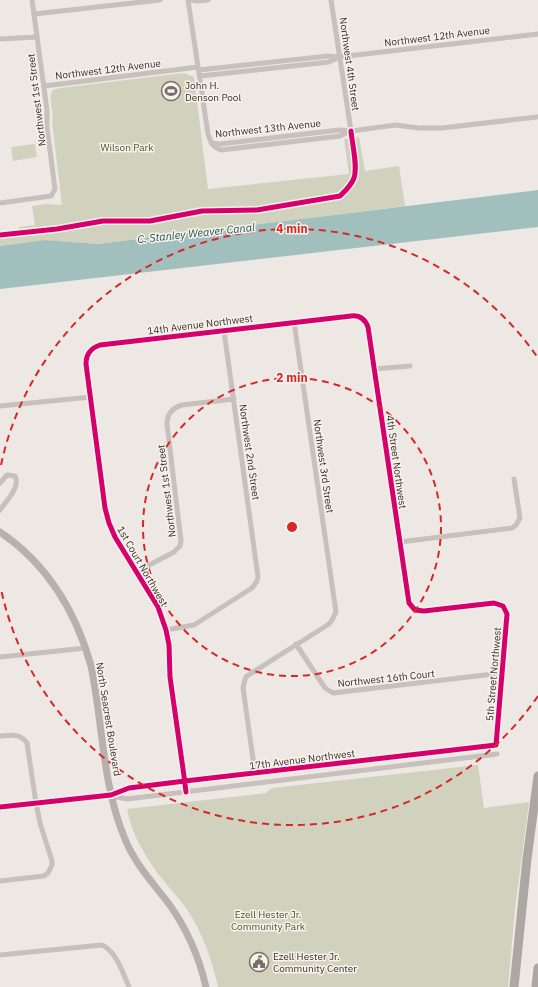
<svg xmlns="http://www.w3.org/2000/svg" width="538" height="987" viewBox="0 0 538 987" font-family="'IBM Plex Sans',sans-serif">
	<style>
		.green { fill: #d0d2be }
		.water { fill: #a1bfbc }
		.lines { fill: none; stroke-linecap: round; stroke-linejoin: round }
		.street { stroke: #c7c0bc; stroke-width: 5 }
		.secondary { stroke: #b7b0ad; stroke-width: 7 }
		.highway { stroke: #aca7a2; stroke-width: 9 }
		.cycleway-casing { stroke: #f9f2ec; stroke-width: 8 }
		.cycleway { stroke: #d6006c; stroke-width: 5 }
		.ring { fill: none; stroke: #d62828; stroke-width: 2; stroke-dasharray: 7 5 }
		.labels { text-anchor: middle; stroke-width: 3; stroke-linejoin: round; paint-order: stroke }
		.street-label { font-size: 10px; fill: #372d2a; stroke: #f9f2ec }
		.poi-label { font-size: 10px; fill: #372d2a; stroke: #f9f2ec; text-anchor: start }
		.park-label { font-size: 10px; fill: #4a5430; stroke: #f9f2ec }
		.water-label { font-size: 11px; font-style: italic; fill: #225656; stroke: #f9f2ec }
		.centre { fill: #d62828; stroke: #f9f2ec; stroke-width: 2 }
		.ring-label { font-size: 12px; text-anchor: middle; font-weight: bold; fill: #d62828; stroke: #f9f2ec; stroke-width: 3; stroke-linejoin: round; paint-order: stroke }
	</style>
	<rect width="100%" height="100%" fill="#ede8e3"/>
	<g class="green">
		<path d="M184 73 194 77 208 189 349 174 344 139 359 137 365 171 399 166 405 206 98 244 45 240 0 246V232L19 229V227L35 225 32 206 46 204 62 205 52 122C55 112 47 98 53 90L60 88Z"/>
		<polygon points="35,144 37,157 13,161 11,147"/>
		<path d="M478 765 484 808 529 802 515 909 508 987H218C212 960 203 934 188 911 179 898 168 887 159 875 145 856 131 833 127 809L266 793 272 788Z"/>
	</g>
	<polygon class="water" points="538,190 538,227 0,289 0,246 45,240 98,244"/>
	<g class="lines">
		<g class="street">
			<path d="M188 0 208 134C211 143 213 147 221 150L340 136 351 131"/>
			<polyline points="191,0 198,1 208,0"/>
			<polyline points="331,0 351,131"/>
			<polyline points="34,14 160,0"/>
			<polyline points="0,39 37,37"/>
			<polyline points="199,70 328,56 339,57 538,34"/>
			<polyline points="200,76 329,62 339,57"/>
			<polyline points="44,86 198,67"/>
			<polyline points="211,143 220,144 339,130 351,131 396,125 418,128 442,128 537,117"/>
			<polyline points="0,203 51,196 55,189 47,128 47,110 32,0"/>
			<polyline points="374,369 410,366"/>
			<polyline points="0,406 91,397"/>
			<path d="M0 483 7 475 15 476C21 487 6 501 0 510"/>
			<polyline points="400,542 512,528 516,525 520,518 514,479"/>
			<path d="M136 572 174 552 180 546 181 541 167 424C167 414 172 408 182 405L234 399"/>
			<polyline points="166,630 194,625 252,588 257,581 258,577 224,331"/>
			<polyline points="296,644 325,688 333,693 502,673"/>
			<polyline points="0,657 86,648"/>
			<path d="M0 736C11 735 20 733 27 743L36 803 40 823 52 861V865L48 873 44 876 0 881"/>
			<polyline points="255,773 243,688 245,679 247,676 329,624 332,620 336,612 294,322"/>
			<polyline points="112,796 127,799 497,754"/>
			<path d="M0 807 111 795 129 788 185 781 496 745 507 614 503 606 494 603 424 611 415 610 409 603 368 327C365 319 360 315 351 316L100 345C91 348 86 354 86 364L105 508 109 523 115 537 158 607 166 630 169 645 170 677 184 776 186 792"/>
			<path d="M0 955 102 945C116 951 123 973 129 987"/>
		</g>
		<path class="secondary" d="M0 532C47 564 76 612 91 666 103 723 102 785 125 839 135 864 153 883 169 904 187 929 199 957 206 987"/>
		<g class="highway">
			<polyline points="514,987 527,859 538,776"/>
			<polyline points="536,987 538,968"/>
		</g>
		<defs>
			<g id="cycleway">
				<path d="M0 235 57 229 103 221H150L202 211 257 210 340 196C345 191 351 186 354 178 358 167 352 143 351 131"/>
				<path d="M0 807 111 795 129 788 185 781 496 745 507 614 503 606 494 603 424 611 415 610 409 603 368 327C365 319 360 315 351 316L100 345C91 348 86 354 86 364L105 508 109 523 115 537 158 607 166 630 169 645 170 677 184 776 186 792"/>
			</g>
		</defs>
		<use href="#cycleway" class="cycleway-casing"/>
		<use href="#cycleway" class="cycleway"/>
	</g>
	<g class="ring">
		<circle cx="292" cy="527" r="149"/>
		<path d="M538 696A298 298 0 0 1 1 589M1 465A298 298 0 0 1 538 358"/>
	</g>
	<defs>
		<symbol id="stadium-ring" viewBox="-11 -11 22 22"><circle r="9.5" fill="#f9f2ec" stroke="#776e6b" stroke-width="1.5"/><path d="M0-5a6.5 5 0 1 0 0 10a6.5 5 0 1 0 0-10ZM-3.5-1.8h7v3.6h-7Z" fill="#776e6b"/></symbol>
		<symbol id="civic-ring" viewBox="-11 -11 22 22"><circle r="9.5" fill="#f9f2ec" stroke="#776e6b" stroke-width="1.5"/><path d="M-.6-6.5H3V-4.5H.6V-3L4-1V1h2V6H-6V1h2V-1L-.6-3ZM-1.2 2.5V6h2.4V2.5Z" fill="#776e6b"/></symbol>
	</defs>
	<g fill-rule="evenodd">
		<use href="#stadium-ring" x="160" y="80" width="22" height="22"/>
		<use href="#civic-ring" x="248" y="951" width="22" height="22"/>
	</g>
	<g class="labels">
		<g class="street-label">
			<text transform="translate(437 36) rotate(-7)" y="4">Northwest 12th Avenue</text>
			<text transform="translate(350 64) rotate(82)" y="4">Northwest 4th Street</text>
			<text transform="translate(108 69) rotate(-7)" y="4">Northwest 12th Avenue</text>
			<text transform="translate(36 100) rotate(-97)" y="4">Northwest 1st Street</text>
			<text transform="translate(268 128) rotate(-6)" y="4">Northwest 13th Avenue</text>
			<text transform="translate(200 324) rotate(-7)" y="4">14th Avenue Northwest</text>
			<text transform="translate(250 452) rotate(82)" y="4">Northwest 2nd Street</text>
			<text transform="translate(397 462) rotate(82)" y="4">4th Street Northwest</text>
			<text transform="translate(324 466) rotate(82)" y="4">Northwest 3rd Street</text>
			<text transform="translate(166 491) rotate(-97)" y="4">Northwest 1st Street</text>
			<text transform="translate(143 566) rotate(60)" y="4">1st Court Northwest</text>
			<text transform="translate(493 674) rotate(-85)" y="4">5th Street Northwest</text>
			<text transform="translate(386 678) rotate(-6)" y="4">Northwest 16th Court</text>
			<text transform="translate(109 719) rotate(81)" y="4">North Seacrest Boulevard</text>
			<text transform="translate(302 759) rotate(-7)" y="4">17th Avenue Northwest</text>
		</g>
		<g class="poi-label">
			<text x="185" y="89">John H.<tspan x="185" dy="12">Denson Pool</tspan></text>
			<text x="273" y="960">Ezell Hester Jr.<tspan x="273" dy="12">Community Center</tspan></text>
		</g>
		<g class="park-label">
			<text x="127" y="151">Wilson Park</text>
			<text x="268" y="918">Ezell Hester Jr.<tspan x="268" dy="12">Community Park</tspan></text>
		</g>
		<g class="water-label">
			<text transform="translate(196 233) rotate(-6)" y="4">C. Stanley Weaver Canal</text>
		</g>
	</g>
	<circle cx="292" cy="527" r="6" class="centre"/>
	<g class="ring-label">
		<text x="292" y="233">4 min</text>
		<text x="292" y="382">2 min</text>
	</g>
</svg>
